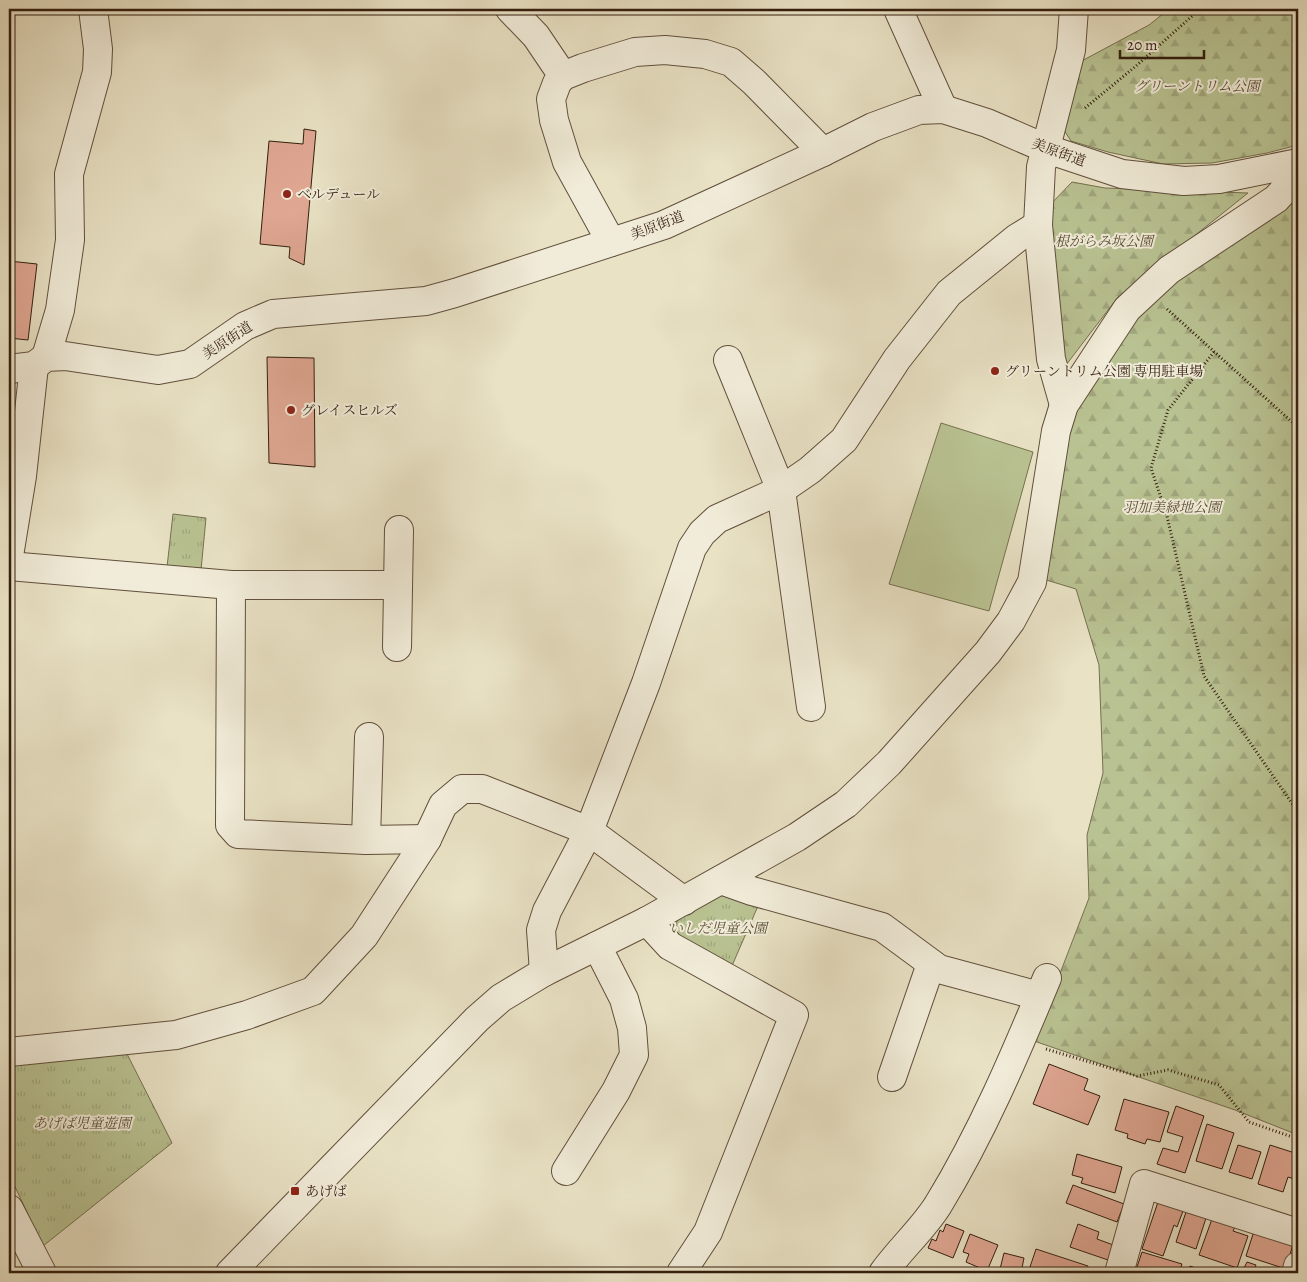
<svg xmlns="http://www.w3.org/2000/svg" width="1307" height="1282" viewBox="0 0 1307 1282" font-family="Alegreya,'Noto Serif JP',serif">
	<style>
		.forest { fill: url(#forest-firs); stroke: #767050 }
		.park { fill: url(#park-tufts); stroke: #767050 }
		.pitch { fill: #b9c292; stroke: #767050 }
		.building { fill: #e0a793; stroke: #341e0e }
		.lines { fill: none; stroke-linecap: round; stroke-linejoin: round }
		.minor-casing { stroke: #614f3c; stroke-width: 30 }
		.path { stroke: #341e0e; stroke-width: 3; stroke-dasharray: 1 2.5; stroke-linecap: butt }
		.minor { stroke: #f1ecd9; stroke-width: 28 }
		.poi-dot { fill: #8f2418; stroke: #f1ecd9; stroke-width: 2 }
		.labels { text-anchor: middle; stroke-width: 4; stroke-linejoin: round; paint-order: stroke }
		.park-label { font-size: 14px; font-style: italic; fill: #5c4f36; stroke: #f1ecd9 }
		.street-label { font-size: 14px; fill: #341e0e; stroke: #f1ecd9 }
		.poi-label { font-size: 14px; fill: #341e0e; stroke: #f1ecd9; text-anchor: start }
	</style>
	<defs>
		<pattern id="forest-firs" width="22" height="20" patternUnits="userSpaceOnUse" patternTransform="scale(1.25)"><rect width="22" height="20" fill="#b9c292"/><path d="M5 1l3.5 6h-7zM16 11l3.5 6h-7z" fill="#a0a67d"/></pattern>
		<pattern id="park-tufts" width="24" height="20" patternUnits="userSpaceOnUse" patternTransform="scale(1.25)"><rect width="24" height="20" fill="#b9c292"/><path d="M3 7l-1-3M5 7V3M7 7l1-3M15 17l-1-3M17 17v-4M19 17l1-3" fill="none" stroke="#a0a67d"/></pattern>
	</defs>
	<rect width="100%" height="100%" fill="#e9e2c5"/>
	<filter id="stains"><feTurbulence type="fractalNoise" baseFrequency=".004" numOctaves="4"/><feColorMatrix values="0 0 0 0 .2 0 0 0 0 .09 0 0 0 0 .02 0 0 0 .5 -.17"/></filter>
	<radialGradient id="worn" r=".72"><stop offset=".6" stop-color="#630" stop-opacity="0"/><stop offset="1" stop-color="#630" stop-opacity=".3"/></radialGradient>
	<g class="forest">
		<polygon points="1169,9 1298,9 1298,145 1267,153 1212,163 1163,164 1108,152 1071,141 1060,124 1076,64 1149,25"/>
		<polygon points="1072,182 1105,188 1248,193 1118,297 1066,365 1058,363 1049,206"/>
		<polygon points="1298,188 1298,1135 1235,1110 1034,1041 1089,898 1087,835 1103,773 1099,665 1076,589 1033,576 1054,447 1085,376 1175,274"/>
	</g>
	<g class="park">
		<polygon points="173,514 206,518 201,570 167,567"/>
		<polygon points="721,895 758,906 731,968 676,937 677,919"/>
		<polygon points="123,1046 172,1143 43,1246 9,1174 9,1060"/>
	</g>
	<polygon class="pitch" points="941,423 1033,452 989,611 889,584"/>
	<g class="building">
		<polygon points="304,129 316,131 304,265 289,258 290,247 260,244 269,141 303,144"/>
		<polygon points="9,261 37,264 28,340 9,338"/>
		<polygon points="267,357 314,358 315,467 269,463"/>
		<polygon points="1049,1064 1088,1079 1084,1090 1100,1096 1088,1125 1033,1104"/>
		<polygon points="1124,1099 1169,1112 1160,1142 1147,1139 1145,1144 1127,1138 1128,1134 1115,1130"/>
		<polygon points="1176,1106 1204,1116 1185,1173 1157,1164 1163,1148 1178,1152 1183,1137 1167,1132"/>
		<polygon points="1207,1124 1234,1133 1222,1169 1196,1161"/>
		<polygon points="1238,1145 1261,1152 1252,1179 1229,1172"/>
		<polygon points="1270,1145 1298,1154 1298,1164 1294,1179 1288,1177 1283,1192 1258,1184"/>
		<polygon points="1077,1154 1122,1167 1115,1193 1081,1183 1083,1178 1072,1175"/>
		<polygon points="1073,1185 1124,1204 1117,1222 1066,1203"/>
		<polygon points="1158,1202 1183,1211 1177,1227 1174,1225 1163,1256 1142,1249"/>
		<polygon points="1186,1212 1206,1218 1196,1249 1176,1242"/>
		<polygon points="1212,1219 1235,1227 1233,1231 1248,1236 1237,1268 1199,1255"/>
		<polygon points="946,1224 964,1231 953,1258 928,1248 932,1239 936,1241 940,1230 943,1232"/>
		<polygon points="1078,1224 1099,1232 1097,1239 1116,1246 1111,1261 1070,1247"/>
		<polygon points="1254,1231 1293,1244 1286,1269 1246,1256"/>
		<polygon points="970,1234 998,1245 987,1271 966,1262 969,1254 963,1252"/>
		<polygon points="1036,1249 1088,1266 1086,1273 1028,1273"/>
		<polygon points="1142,1252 1182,1264 1179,1273 1135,1273"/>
		<polygon points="1004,1253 1024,1258 1021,1273 999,1273"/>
		<polygon points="1247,1262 1256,1265 1253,1273 1242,1272"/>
		<polygon points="1190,1266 1210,1273 1187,1273"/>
	</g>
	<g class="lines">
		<defs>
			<g id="minor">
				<polyline points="510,9 536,36 563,76"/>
				<polyline points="898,9 943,109"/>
				<polyline points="611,242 567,162 554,120 551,99 557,83 563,76 583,68 635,52 665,50 705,54 731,62 754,82 823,152"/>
				<polyline points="46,357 60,310 70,240 69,174 97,72 98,49 93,9"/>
				<polyline points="728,360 781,490 811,707"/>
				<polyline points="9,369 34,366 46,357 65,356 158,370 190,364 245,326 273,314 426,301 455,293 664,225 823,152 873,127 919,110 943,109 987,123 1047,149 1122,174 1184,181 1219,179 1298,163"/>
				<polyline points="1064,405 1051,359 1038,225 1041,167 1071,50 1074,9"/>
				<polyline points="9,556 22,476 34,366"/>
				<polyline points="9,566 231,585 398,585"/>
				<polyline points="231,585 230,825 238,834 366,840 427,839"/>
				<polyline points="397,647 399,530"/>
				<polyline points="366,840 369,737"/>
				<polyline points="721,880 752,891 882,927 939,969 1039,996"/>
				<polyline points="647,921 670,946 794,1015 708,1232 681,1273"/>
				<polyline points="544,972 541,930 547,911 589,831 646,683 692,548 702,533 717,519 781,490 810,470 844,440 897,359 949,293 1017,238 1038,225"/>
				<polyline points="9,1052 176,1035 247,1015 313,991 364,936 427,839 443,805 462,789 482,789 589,831 684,901"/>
				<polyline points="892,1077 931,964"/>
				<polyline points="566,1171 616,1091 634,1055 632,1028 624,999 597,946"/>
				<polyline points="9,1209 42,1273"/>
				<polyline points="230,1273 477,1019 501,998 544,972 647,921 797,837 846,804 889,763 988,652 1011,621 1032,582 1056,431 1064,405 1127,309 1169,270 1276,199 1298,175"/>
				<path d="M883 1273C900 1249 923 1229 938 1205 982 1133 1015 1055 1047 978"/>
				<polyline points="1119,1273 1144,1184 1298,1233"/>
				<polyline points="1296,1273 1298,1266"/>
			</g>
		</defs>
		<use href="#minor" class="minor-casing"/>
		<g class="path">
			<polyline points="1085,108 1136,66 1200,9"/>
			<polyline points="1167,309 1292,422 1298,431"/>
			<polyline points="1214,352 1168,410 1151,468 1167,516 1204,676 1298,812"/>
			<polyline points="1046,1049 1137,1076 1168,1070 1219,1085 1249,1122 1298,1139"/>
		</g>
		<use href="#minor" class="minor"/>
	</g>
	<g class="poi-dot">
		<circle cx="287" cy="194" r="5"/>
		<circle cx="995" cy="371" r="5"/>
		<circle cx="291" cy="410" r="5"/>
		<rect x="290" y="1186" width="10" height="10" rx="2.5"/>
	</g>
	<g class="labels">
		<g class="park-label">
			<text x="1197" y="91">グリーントリム公園</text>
			<text x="1104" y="246">根がらみ坂公園</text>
			<text x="1172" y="512">羽加美緑地公園</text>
			<text x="718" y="933">いしだ児童公園</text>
			<text x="82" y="1128">あげば児童遊園</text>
		</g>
		<g class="street-label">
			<text transform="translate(1059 152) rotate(20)" y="5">美原街道</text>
			<text transform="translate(657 225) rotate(-21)" y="5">美原街道</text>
			<text transform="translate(227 340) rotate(-33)" y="5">美原街道</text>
		</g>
		<g class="poi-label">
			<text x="297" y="199">ベルデュール</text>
			<text x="1005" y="376">グリーントリム公園 専用駐車場</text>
			<text x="301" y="415">グレイスヒルズ</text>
			<text x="305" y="1196">あげば</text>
		</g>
	</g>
	<rect width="1307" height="1282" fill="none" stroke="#e9e2c5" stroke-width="30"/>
	<rect x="10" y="10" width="1287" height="1262" fill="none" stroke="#341e0e" stroke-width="2.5"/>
	<rect x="15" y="15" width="1277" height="1252" fill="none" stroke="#341e0e"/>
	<path d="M1120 50v8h84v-8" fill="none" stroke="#341e0e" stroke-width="2.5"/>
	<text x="1127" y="50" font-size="15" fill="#341e0e" stroke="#f1ecd9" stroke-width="4" paint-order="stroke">20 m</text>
	<rect width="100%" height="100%" filter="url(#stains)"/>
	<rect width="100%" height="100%" fill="url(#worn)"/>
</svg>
